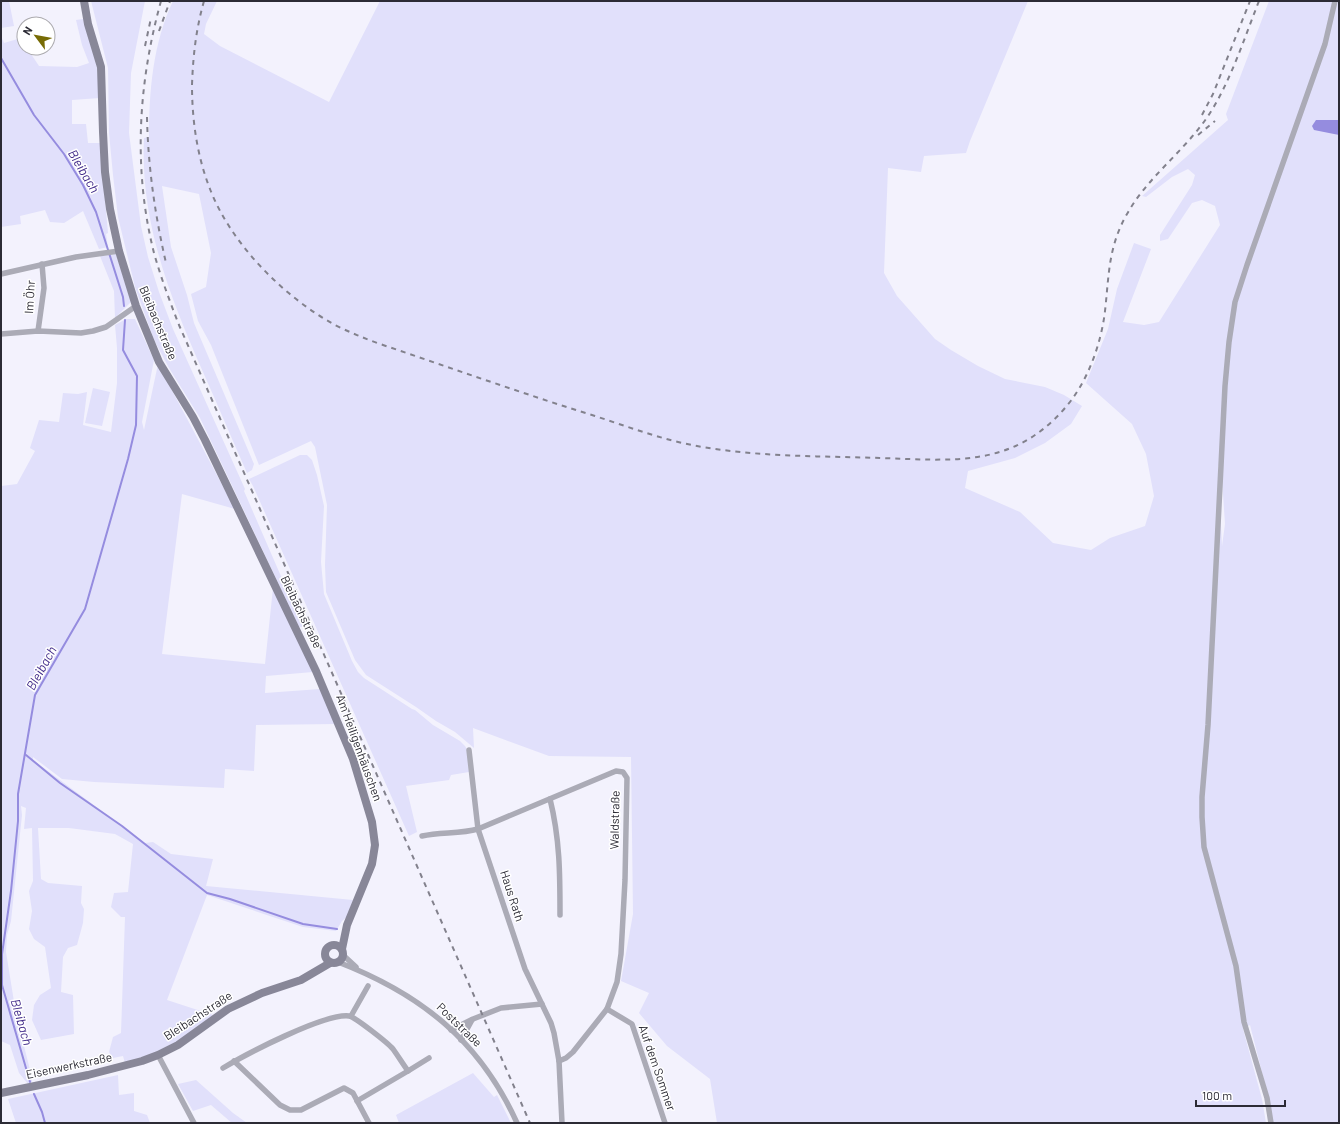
<svg xmlns="http://www.w3.org/2000/svg" width="1340" height="1124" viewBox="0 0 1340 1124" font-family="Barlow,sans-serif">
	<style>
		.green { fill: #e1e0fb; fill-rule: evenodd }
		.water { fill: #958cdf }
		.lines { fill: none; stroke-linecap: round; stroke-linejoin: round }
		.stream { stroke: #958cdf; stroke-width: 2 }
		.minor { stroke: #ababb6; stroke-width: 5.5 }
		.secondary { stroke: #888798; stroke-width: 8 }
		.rail { stroke: #82818c; stroke-width: 2; stroke-dasharray: 5 5; stroke-linecap: butt }
		.labels { text-anchor: middle; stroke-width: 3; stroke-linejoin: round; paint-order: stroke }
		.street-label { font-size: 12px; fill: #2c2b35; stroke: #fff }
		.water-label { font-size: 13px; font-style: italic; fill: #3f2888; stroke: #fff }
	</style>
	<rect width="100%" height="100%" fill="#f3f2fd"/>
	<g class="green">
		<polygon points="1,1 9,1 14,26 1,28"/>
		<polygon points="91,1 145,1 131,73 129,133 141,226 148,257 159,292 173,329 245,489 244,491 303,627 299,627 200,418 169,368 154,340 135,287 118,217 113,175 109,133 108,68"/>
		<path d="M173 1H217L206 24 204 34 220 46 329 102 380 1H1028L970 141 966 153 924 156 921 172 888 168 884 273 897 296 935 339 951 350 978 366 1005 379 1045 387 1064 395 1082 406 1071 424 1045 443 1015 458 968 471 965 488 1020 512 1053 543 1091 550 1110 538 1145 526 1154 496 1146 454 1132 424 1086 383 1108 329 1117 289 1134 243 1151 249 1123 322 1144 325 1159 322 1220 225 1215 206 1202 200 1192 203 1168 239 1160 241V235L1192 185 1195 175 1188 169 1172 177 1146 197 1142 196 1228 120 1226 114 1269 1H1339V120H1316L1329 132 1339 135V1123H1273L1268 1096 1250 1025 1243 1029 1262 1099 1266 1123H717L710 1079 667 1046 639 1013 649 993 621 981 633 914 631 757 549 756 473 728 474 748 455 732 436 721 416 707 366 675 355 660 326 592 325 565 327 505 315 447 311 441 259 465 211 345 198 321 191 294 206 287 211 253 199 194 162 186 171 247 187 295 194 323 254 464 252 470 247 473C232 439 218 406 203 372 170 297 140 222 144 138L149 137C149 91 153 43 173 1ZM1221 464 1225 524 1222 546 1218 466Z"/>
		<polygon points="83,19 96,58 100,98 72,100 72,124 86,124 88,143 100,143 108,233 106,234 108,247 99,249 83,211 64,223 50,222 45,210 20,216 21,224 1,227 1,36 4,43 21,38 24,44 24,48 27,48 39,66 77,67 89,63 82,45 76,20"/>
		<polygon points="116,254 131,302 115,318 114,291 100,256"/>
		<polygon points="126,319 135,319 154,360 142,422 144,430 158,364 235,509 182,494 162,654 265,664 273,588 313,672 266,676 265,693 320,689 336,724 256,725 254,771 225,769 224,788 94,782 62,779 33,757 33,760 145,843 153,842 171,854 213,859 206,886 353,900 347,917 342,921 336,931 303,927 207,895 167,1000 213,1015 180,1040 161,1051 125,1063 123,1056 113,1058 109,1052 113,1037 121,1033 125,917 121,917 111,907 114,893 128,892 133,844 115,834 69,828 38,828 41,879 48,883 82,886 81,903 84,909 83,923 77,945 68,948 63,957 61,992 73,995 74,1034 41,1040 32,1020 34,1005 40,995 51,988 45,947 34,939 29,929 32,911 29,891 33,881 32,828 24,829 26,808 21,806 22,815 11,921 7,935 6,952 16,1014 32,1078 32,1082 28,1084 19,1073 10,1045 1,1041 1,486 17,484 35,451 30,448 39,420 59,422 63,393 78,394 87,392 83,425 111,432 117,383 117,348 115,325"/>
		<polygon points="93,388 110,392 102,426 85,423"/>
		<polygon points="300,455 307,455 312,460 317,475 324,506 321,562 324,594 352,661 358,672 364,678 412,709 415,710 433,725 460,741 465,746 468,751 469,772 451,775 449,780 406,786 417,832 409,836 253,486 249,479"/>
		<polygon points="473,1073 494,1097 497,1095 511,1123 399,1123 396,1115"/>
		<polygon points="118,1075 119,1095 134,1093 134,1111 147,1115 150,1123 16,1123 8,1099"/>
		<polygon points="196,1080 233,1113 247,1123 232,1123 211,1105 193,1111 178,1084"/>
	</g>
	<polygon class="water" points="1316,120 1339,120 1339,135 1314,130 1312,126"/>
	<g class="lines">
		<g class="stream">
			<polyline points="1,58 34,115 64,154 83,185 96,212 123,297 124,306"/>
			<polyline points="26,755 60,783 122,826 207,893 230,899 303,924 337,929"/>
			<polyline points="30,1082 2,985 2,954 11,891 18,821 18,794 35,695 85,609 128,459 136,425 137,376 123,350 125,320"/>
			<polyline points="34,1094 42,1112 45,1123"/>
		</g>
		<g class="minor">
			<polyline points="1,274 76,257 119,251"/>
			<polyline points="38,331 44,288 42,264"/>
			<polyline points="1,334 38,331 81,333 93,331 106,327 136,306"/>
			<polyline points="469,750 478,829 525,969 551,1023 554,1033 559,1061 562,1123"/>
			<path d="M550 799C560 839 560 875 560 915"/>
			<path d="M422 836C441 832 460 834 478 829L616 771 623 772 627 778 625 880 621 954 617 982 607 1009 573 1052 566 1058 559 1061"/>
			<polyline points="343,955 356,967"/>
			<path d="M338 962C421 994 480 1041 517 1123"/>
			<polyline points="607,1009 632,1024 665,1123"/>
			<polyline points="351,1016 368,986"/>
			<polyline points="451,1030 473,1019 501,1008 542,1004"/>
			<polyline points="461,1040 472,1020"/>
			<polyline points="158,1055 194,1123"/>
			<polyline points="234,1061 280,1105 290,1110 301,1110 344,1088 353,1093 369,1123"/>
			<path d="M223 1068C246 1054 325 1013 349 1016 355 1017 388 1043 393 1049 398 1056 403 1064 408 1071L357 1101"/>
			<polyline points="408,1071 429,1058"/>
			<polyline points="1271,1123 1267,1098 1244,1022 1236,966 1204,847 1202,817 1202,797 1208,725 1225,386 1229,342 1235,302 1247,265 1325,44 1335,1"/>
		</g>
		<g class="secondary">
			<polyline points="84,1 88,24 101,67 103,132 105,172 110,209 119,251 136,306 159,362 193,417 205,440 316,671 353,759 372,822 375,845 372,864 347,925 342,949"/>
			<circle cx="334" cy="954" r="9"/>
			<polyline points="1,1093 88,1075 142,1061 158,1055 178,1045 228,1009 262,993 301,980 330,963"/>
		</g>
		<g class="rail">
			<path d="M161 1C138 84 133 170 154 253 161 278 170 302 179 325L530 1123"/>
			<path d="M204 1C196 29 193 56 192 85 192 120 197 156 210 189 231 244 284 297 335 325 351 333 366 339 383 345 454 369 524 394 595 416 629 427 663 440 697 446 757 457 819 456 880 458 952 460 1012 469 1065 408 1087 383 1101 345 1105 311 1109 276 1108 247 1127 214 1147 178 1182 153 1206 119 1229 86 1244 39 1259 1"/>
			<polyline points="159,31 170,1"/>
			<polyline points="145,46 151,18"/>
			<polyline points="1202,115 1213,94 1250,1"/>
			<path d="M147 117C148 167 155 215 166 263"/>
			<polyline points="1198,135 1215,121"/>
		</g>
	</g>
	<g class="labels">
		<g class="street-label">
			<text transform="translate(30 297) rotate(-87)" y="4">Im Öhr</text>
			<text transform="translate(158 323) rotate(67)" y="4">Bleibachstraße</text>
			<text transform="translate(301 612) rotate(64)" y="4">Bleibachstraße</text>
			<text transform="translate(359 748) rotate(70)" y="4">Am Heiligenhäuschen</text>
			<text transform="translate(615 820) rotate(-89)" y="4">Waldstraße</text>
			<text transform="translate(512 896) rotate(72)" y="4">Haus Rath</text>
			<text transform="translate(198 1016) rotate(-33)" y="4">Bleibachstraße</text>
			<text transform="translate(459 1025) rotate(44)" y="4">Poststraße</text>
			<text transform="translate(69 1066) rotate(-12)" y="4">Eisenwerkstraße</text>
			<text transform="translate(657 1068) rotate(71)" y="4">Auf dem Sommer</text>
		</g>
		<g class="water-label">
			<text transform="translate(84 171) rotate(59)" y="5">Bleibach</text>
			<text transform="translate(41 668) rotate(-61)" y="5">Bleibach</text>
			<text transform="translate(22 1022) rotate(74)" y="5">Bleibach</text>
		</g>
	</g>
	<rect width="1340" height="1124" fill="none" stroke="#2c2b35" stroke-width="4"/>
	<g transform="translate(36 36) rotate(302)"><circle r="19" fill="#ffffff" stroke="#abaaae"/>
	<path d="M0-3L7 15L0 10L-7 15Z" fill="#776b04"/>
	<text y="-6" font-size="11" font-weight="bold" text-anchor="middle" fill="#2c2b35">N</text>
	</g>
	<path d="M1196 1100v6h89v-6" fill="none" stroke="#2c2b35" stroke-width="2"/>
	<text x="1202" y="1100" font-size="12" fill="#2c2b35" stroke="#ffffff" stroke-width="3" paint-order="stroke">100 m</text>
</svg>
